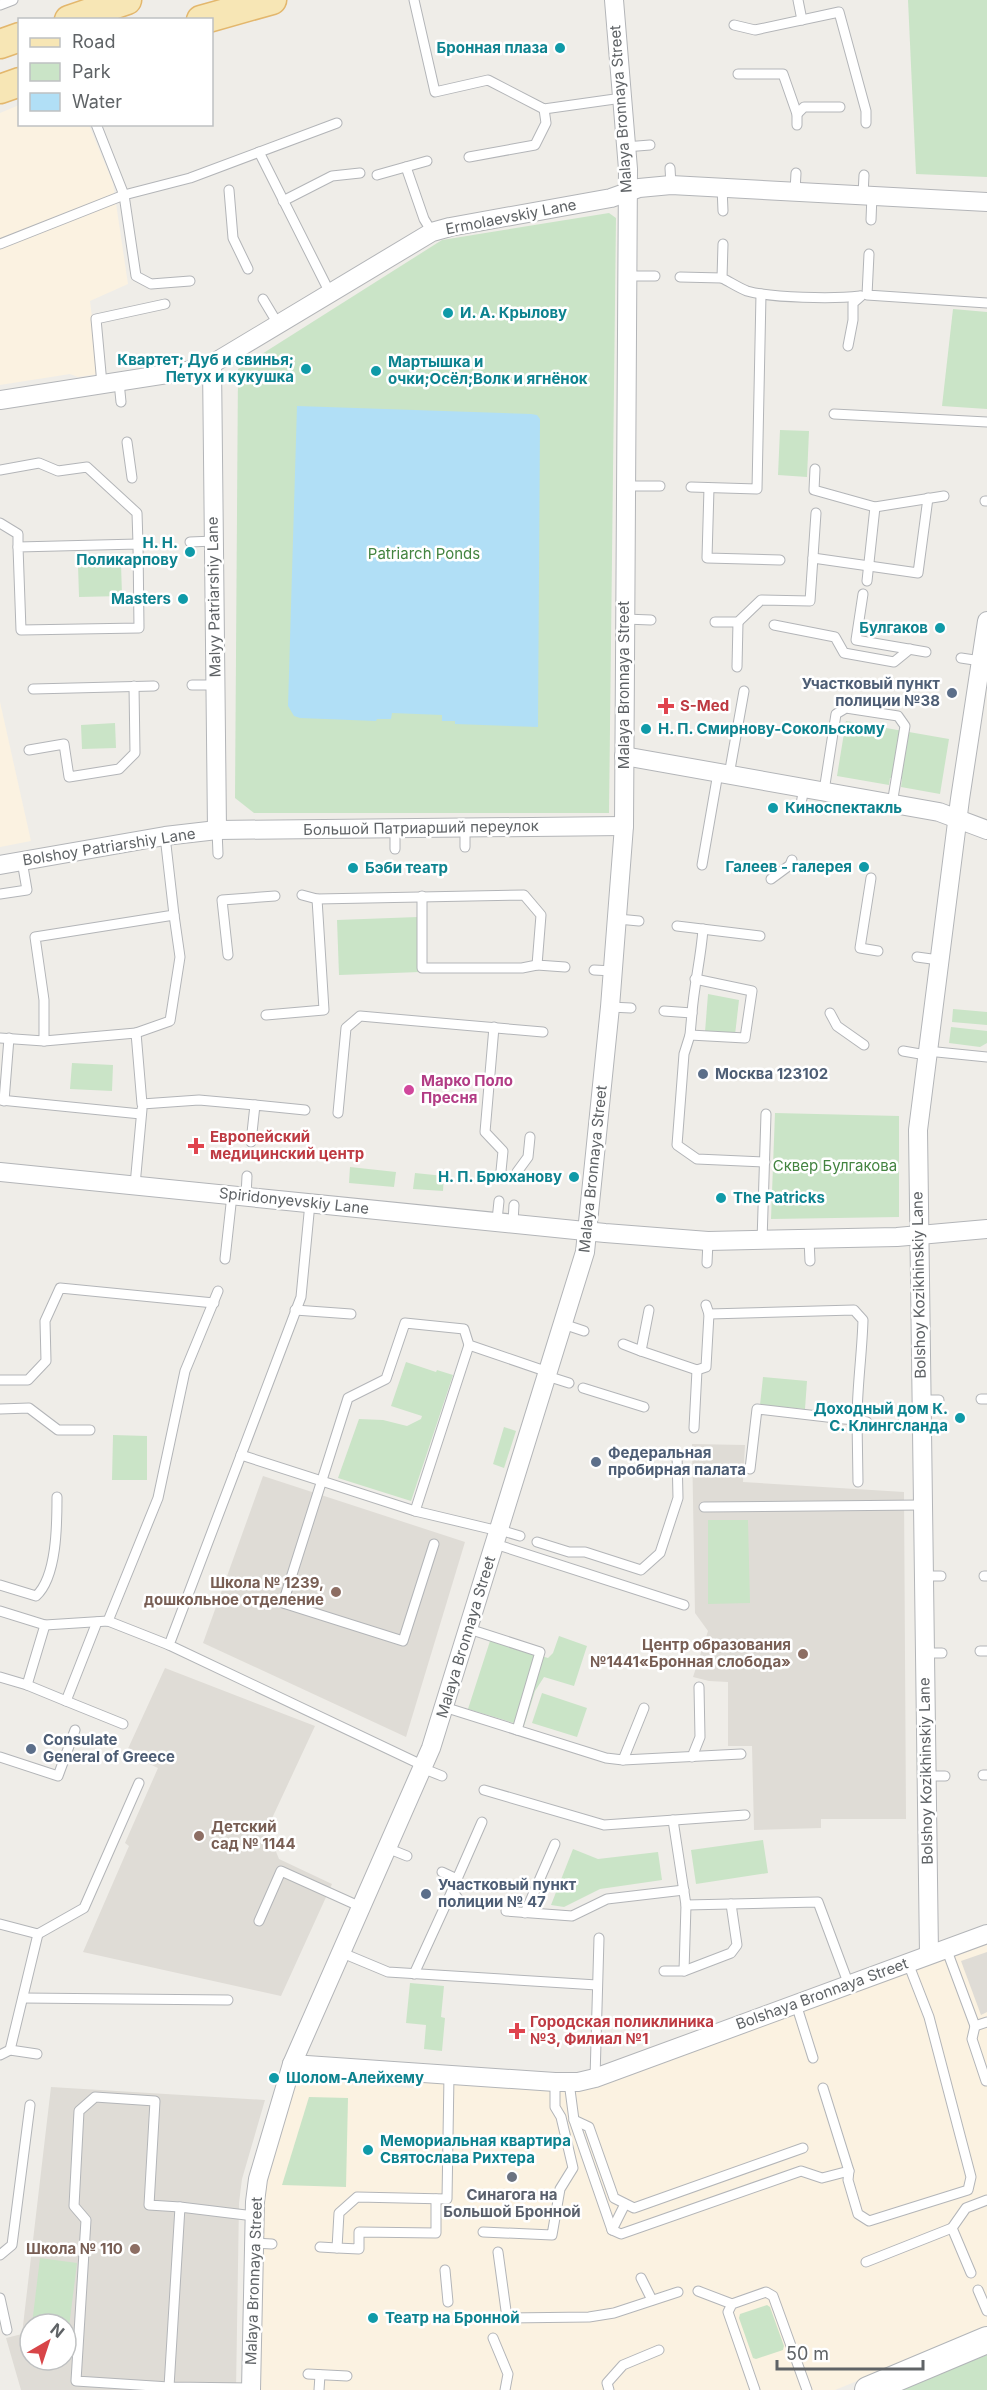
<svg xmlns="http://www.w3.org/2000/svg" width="987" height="2390" viewBox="0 0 987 2390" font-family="Inter,sans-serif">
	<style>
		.commercial { fill: #fbf2e1 }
		.education { fill: #dfdcd6; fill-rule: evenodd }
		.green { fill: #cae4c7 }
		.water { fill: #b1dff6 }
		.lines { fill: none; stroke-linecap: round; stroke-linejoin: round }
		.lane-casing { stroke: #b3b5b8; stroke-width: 11 }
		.street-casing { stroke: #b3b5b8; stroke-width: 20 }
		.secondary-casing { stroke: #b2b5b8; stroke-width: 28 }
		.primary-casing { stroke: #e3b76d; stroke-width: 31 }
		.lane { stroke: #fff; stroke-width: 9 }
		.street { stroke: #fff; stroke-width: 18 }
		.secondary { stroke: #fff; stroke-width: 26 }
		.primary { stroke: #f7e6b5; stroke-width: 28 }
		.culture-dot { fill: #0f9aa8; stroke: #fff; stroke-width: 2 }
		.service-dot { fill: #5c6f8a; stroke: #fff; stroke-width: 2 }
		.health-dot { fill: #e0444e; stroke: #fff; stroke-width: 2 }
		.hotel-dot { fill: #d1479c; stroke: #fff; stroke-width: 2 }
		.education-dot { fill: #8d6e63; stroke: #fff; stroke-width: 2 }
		.worship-dot { fill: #6b7280; stroke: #fff; stroke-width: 2 }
		.labels { text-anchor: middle; stroke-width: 5; stroke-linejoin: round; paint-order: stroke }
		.culture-label { font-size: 15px; font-weight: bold; fill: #0d838f; stroke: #fff; text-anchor: start }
		.street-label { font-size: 15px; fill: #5f6366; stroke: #fff }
		.park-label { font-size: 15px; fill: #438440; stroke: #fff }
		.service-label { font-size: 15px; font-weight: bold; fill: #4e5e75; stroke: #fff; text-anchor: start }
		.health-label { font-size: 15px; font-weight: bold; fill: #be3a42; stroke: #fff; text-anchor: start }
		.hotel-label { font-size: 15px; font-weight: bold; fill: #b23c85; stroke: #fff; text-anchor: start }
		.education-label { font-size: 15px; font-weight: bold; fill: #785e54; stroke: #fff; text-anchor: end }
		.worship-label { font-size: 15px; font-weight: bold; fill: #5b616d; stroke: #fff }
	</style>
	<rect width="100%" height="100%" fill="#efede8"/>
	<g class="commercial">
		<polygon points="19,105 20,124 89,125 113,183 128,284 90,301 99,374 78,377 70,374 0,385 0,113"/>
		<polygon points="0,702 31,841 0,847"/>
		<polygon points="987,1942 987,2328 835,2390 257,2390 264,2179 296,2080 301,2075 335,2077 345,2084 412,2088 423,2082 557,2090"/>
	</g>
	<g class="education">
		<polygon points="692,1444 745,1445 743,1482 904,1492 906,1819 821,1819 821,1828 754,1830 752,1746 728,1746 728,1682 709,1681 693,1677 708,1631 695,1613"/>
		<polygon points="263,1476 465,1542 406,1737 203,1643"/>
		<polygon points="165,1668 315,1726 267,1829 279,1859 332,1884 281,1996 83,1952 129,1846 125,1843 158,1768 126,1753"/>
		<polygon points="987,1952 987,2012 981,2015 961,1961"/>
		<path d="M51 2087 265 2100 242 2179 239 2203 236 2390H21L6 2338 22 2334ZM30 2324H66V2360H30Z"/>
	</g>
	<g class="green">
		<polygon points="908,0 987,0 987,177 916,174"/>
		<polygon points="609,213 616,218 609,813 254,813 235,798 238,369 442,240"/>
		<polygon points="953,309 987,312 987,409 942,406"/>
		<polygon points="780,430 809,431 807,477 778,475"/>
		<polygon points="121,564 122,596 79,597 78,565"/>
		<polygon points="846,721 949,739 940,794 901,787 902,779 890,778 889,785 837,776"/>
		<polygon points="115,723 116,748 82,749 81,725"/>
		<polygon points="418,917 420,972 339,975 337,920"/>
		<polygon points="708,994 739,1000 735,1035 705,1032"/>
		<polygon points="953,1009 987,1012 987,1025 952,1022"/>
		<polygon points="951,1027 987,1031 987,1043 980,1047 949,1043"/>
		<polygon points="72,1063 113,1065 112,1091 70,1089"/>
		<polygon points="775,1113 899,1116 899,1217 771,1219"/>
		<polygon points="350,1167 396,1172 394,1187 349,1183"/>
		<polygon points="415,1173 444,1176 443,1191 413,1189"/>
		<polygon points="406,1362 436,1372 437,1370 453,1375 411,1501 338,1478 359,1419 383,1420 407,1426 421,1419 422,1416 391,1406"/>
		<polygon points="763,1377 807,1381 805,1409 760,1405"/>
		<polygon points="504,1427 516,1431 504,1468 493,1464"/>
		<polygon points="113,1435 147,1436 147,1480 112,1480"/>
		<polygon points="708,1520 748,1520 750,1603 708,1604"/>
		<polygon points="559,1636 587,1646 574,1686 544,1677 535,1691 524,1726 468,1709 490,1641 548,1658 553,1653"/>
		<polygon points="542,1693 587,1708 577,1737 532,1723"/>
		<polygon points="763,1840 768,1873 696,1884 691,1850"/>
		<polygon points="573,1849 598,1859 658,1852 662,1880 600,1889 564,1907 551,1905"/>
		<polygon points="410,1983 444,1986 441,2017 445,2018 442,2051 424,2049 426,2025 406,2023"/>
		<polygon points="309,2097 348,2098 346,2187 282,2185"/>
		<polygon points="40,2258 77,2263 68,2335 66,2335 66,2324 32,2324"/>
		<polygon points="767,2305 770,2307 784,2346 783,2350 756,2359 753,2358 739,2318 740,2314"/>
		<polygon points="987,2355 987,2390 898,2390"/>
	</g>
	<polygon class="water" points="297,406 531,414 537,415 540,419 538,727 455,724 455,721 442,721 442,715 392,713 391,719 377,719 376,721 300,718 294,716 288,706"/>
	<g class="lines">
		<defs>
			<g id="lane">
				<polyline points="414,0 435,92 488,80 544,109 622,98"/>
				<polyline points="798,0 802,20"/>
				<polyline points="0,5 13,0"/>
				<polyline points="734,25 755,30 839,12 866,111 866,123"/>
				<polyline points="738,74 783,74 797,114 797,125"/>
				<polyline points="797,114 804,107 840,107"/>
				<polyline points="625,147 650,145"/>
				<polyline points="259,152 330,293"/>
				<polyline points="469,157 535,145 546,123 544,109"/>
				<polyline points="406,167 424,219 432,232"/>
				<polyline points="670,168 671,185"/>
				<polyline points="377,175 427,161"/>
				<polyline points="722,187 723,211"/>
				<polyline points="229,190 233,238 248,269"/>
				<polyline points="795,191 796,173"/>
				<polyline points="863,195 864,175"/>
				<polyline points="283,201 332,176 360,173"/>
				<polyline points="871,220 872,195"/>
				<polyline points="0,244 124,195 96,124"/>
				<path d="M723 244 722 278C730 282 739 288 747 291 771 298 834 299 860 296"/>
				<polyline points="869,254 867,295 987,303"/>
				<polyline points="626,276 655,276"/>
				<polyline points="680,277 722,278"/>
				<polyline points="190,281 151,284 136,276 124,195 190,178 337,123"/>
				<polyline points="263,299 278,324"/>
				<polyline points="848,346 853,320 853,303 861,296"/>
				<polyline points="119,382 121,402"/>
				<polyline points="102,384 96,319 165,304"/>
				<polyline points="834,414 987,422"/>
				<polyline points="127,442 132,478"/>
				<polyline points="815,469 814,490 875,507 944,496"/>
				<polyline points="0,470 39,463 58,471 87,467 137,513 138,544 147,543"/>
				<polyline points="625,486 660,486"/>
				<polyline points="691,487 757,489 761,294"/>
				<polyline points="709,488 707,558 780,560"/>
				<polyline points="985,501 987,501"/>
				<polyline points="0,523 18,534 18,547"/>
				<polyline points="190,542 214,541"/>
				<polygon points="138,544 139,628 21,630 18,547"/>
				<polyline points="813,558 918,573 928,498"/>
				<polyline points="867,581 875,507"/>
				<polyline points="863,594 856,640 926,652"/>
				<polyline points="625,619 651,620"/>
				<polyline points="715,622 738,622 761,600 810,601 816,513"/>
				<polyline points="774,625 835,637 844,653 894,662 910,649"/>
				<polyline points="961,658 981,661"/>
				<polyline points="737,667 738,622"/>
				<polyline points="192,685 215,685"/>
				<polyline points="33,689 154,686"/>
				<polyline points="29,750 64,744 69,777 119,769 135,753 134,686"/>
				<polyline points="729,775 744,691"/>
				<polyline points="824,791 836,714 846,708 898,716 905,726 892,804"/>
				<polyline points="800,809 804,788"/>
				<polyline points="465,828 465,847"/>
				<polyline points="395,829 395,849"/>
				<polyline points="217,830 218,854"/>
				<polyline points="702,865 718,773"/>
				<polyline points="871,878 860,948 878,951"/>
				<polyline points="771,879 790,865 792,860"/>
				<polyline points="0,894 27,890 22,861"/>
				<polyline points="302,895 317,899 524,895 541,915 537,965 565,967"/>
				<polyline points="422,896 422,968 522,968 537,965"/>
				<polyline points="618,919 639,921"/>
				<polyline points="677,926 760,936"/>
				<polyline points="228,955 222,900 275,896"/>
				<polyline points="917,957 939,960"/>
				<polyline points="594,970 613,971"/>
				<polyline points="610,1007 631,1008"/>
				<polyline points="664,1011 692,1013 690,1035 684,1054 677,1145 697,1159 765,1162"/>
				<path d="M692 1013C694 985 701 958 703 929"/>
				<polyline points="830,1013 837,1026 864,1045"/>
				<polyline points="266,1015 324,1010 317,899"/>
				<polyline points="494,1027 485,1132 503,1151 501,1171"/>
				<polyline points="136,1033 170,1021 180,957 174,915"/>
				<polyline points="690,1035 745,1038 752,991 695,979"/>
				<polyline points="0,1038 44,1041 44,1000 35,937 174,915 165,836"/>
				<polyline points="44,1041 136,1033 142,1104 199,1100 255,1105"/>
				<polyline points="903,1051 926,1055"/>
				<polyline points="927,1051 987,1057"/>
				<polyline points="0,1100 141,1114"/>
				<polyline points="4,1101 9,1038"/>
				<polyline points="338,1113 346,1028 360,1016 543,1032"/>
				<polyline points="251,1142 255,1105 305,1110"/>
				<polyline points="517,1172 528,1157 530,1137"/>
				<polyline points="135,1185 142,1109"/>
				<polyline points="246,1196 247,1176"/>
				<polyline points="310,1203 301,1297 169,1645 424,1766"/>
				<polyline points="497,1220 499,1201"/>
				<polyline points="513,1222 514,1205"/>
				<polyline points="809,1240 810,1261"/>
				<polyline points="762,1241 766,1114"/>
				<polyline points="225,1259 232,1195"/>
				<polyline points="707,1263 708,1241"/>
				<path d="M706 1305 709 1314 854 1310 863 1320C862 1354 857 1387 857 1420L867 1422"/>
				<polyline points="295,1310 351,1314"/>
				<polyline points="563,1324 584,1331"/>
				<polyline points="623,1344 641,1351 649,1310"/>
				<polyline points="641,1351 697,1370 706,1367 709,1314"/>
				<polyline points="547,1376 569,1383"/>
				<polyline points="0,1380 28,1380 46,1361 45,1321 60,1288 214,1303"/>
				<polyline points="583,1388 644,1407"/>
				<polyline points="981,1399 987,1399"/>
				<polyline points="921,1400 939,1400"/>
				<polyline points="0,1409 29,1408 58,1430 90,1430"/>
				<polyline points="903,1421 921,1421"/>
				<polyline points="694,1428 697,1370"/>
				<polyline points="241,1455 415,1511 499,1531"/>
				<polyline points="750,1469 757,1409 844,1419 857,1420 858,1482"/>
				<polyline points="704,1507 922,1505"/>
				<polyline points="415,1511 469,1345"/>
				<polyline points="500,1530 520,1536"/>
				<polyline points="537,1542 569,1552 585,1552 641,1570 660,1553 678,1498 677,1454"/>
				<polyline points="434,1544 403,1641 283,1603 348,1398 386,1379 405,1323 464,1329 469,1345 548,1372"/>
				<polyline points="495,1544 684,1605"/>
				<polyline points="923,1576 941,1576"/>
				<polyline points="984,1576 987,1576"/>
				<path d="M0 1585 36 1596C57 1577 57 1524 57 1497"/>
				<polyline points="0,1611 45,1625 27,1685 0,1677"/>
				<polyline points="108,1621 158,1498 185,1371 218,1291"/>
				<polyline points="97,1622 66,1701 123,1724"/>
				<polyline points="45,1625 108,1621 169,1645"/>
				<polyline points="469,1629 540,1652 517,1730"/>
				<polyline points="980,1651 987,1651"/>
				<polyline points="924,1653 942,1653"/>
				<polyline points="27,1685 66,1701"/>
				<polyline points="444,1707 606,1758 623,1760 741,1754"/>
				<polyline points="0,1757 58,1776 75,1730"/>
				<polyline points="692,1757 700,1737 699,1687"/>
				<polyline points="623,1760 644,1708"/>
				<polyline points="422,1768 442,1776"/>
				<polyline points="983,1775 987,1775"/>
				<polyline points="926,1776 945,1776"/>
				<polyline points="484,1790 604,1825 745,1815"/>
				<polyline points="673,1820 686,1905 818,1902 849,1985"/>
				<polyline points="387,1848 407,1856"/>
				<polyline points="442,1872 457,1879 482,1822"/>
				<polyline points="454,1886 452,1891 460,1901 466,1903"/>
				<polyline points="506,1911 572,1916 607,1899 684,1890"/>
				<polyline points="525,1913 555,1844"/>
				<polyline points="259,1921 281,1871 361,1907"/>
				<polyline points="0,1924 38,1934 10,2050"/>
				<polyline points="38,1934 84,1908 139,1783"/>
				<polyline points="946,1948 975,2026 987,2022"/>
				<polyline points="340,1952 388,1972 597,1985"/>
				<polyline points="664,1971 684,1971 731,1953 737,1945 731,1904"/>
				<polyline points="684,1971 686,1905"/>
				<polyline points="414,1974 452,1891"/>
				<polyline points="23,1998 228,2000"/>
				<polyline points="796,2004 813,2058"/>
				<polyline points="975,2026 972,2039 986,2081"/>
				<polyline points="0,2055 10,2050 37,2054"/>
				<polyline points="595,2078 599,1938"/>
				<polyline points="569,2082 574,2120 612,2230 621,2234 801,2171 822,2178 849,2171"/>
				<polyline points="823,2088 849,2171 848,2180 858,2214 869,2221 968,2190 971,2177 929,2017 908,1963"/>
				<polyline points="574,2120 589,2127 614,2198 634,2208 803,2148"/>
				<polyline points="612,2230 625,2204"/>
				<polyline points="483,2232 552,2235 560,2189 573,2168 561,2117 555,2107 555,2082"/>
				<polyline points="253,2243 272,2244"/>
				<polyline points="320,2247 337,2248 339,2213 357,2197 447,2199 449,2075"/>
				<polyline points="337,2248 359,2249 359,2232 436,2233 436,2199"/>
				<polyline points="498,2252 507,2318 589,2317 614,2313 678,2292"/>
				<polyline points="0,2255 12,2245 30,2105"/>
				<polyline points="866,2262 952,2228"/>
				<polyline points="445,2270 448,2302"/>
				<polyline points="971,2273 952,2228 966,2208 987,2200"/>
				<polyline points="641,2278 652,2300"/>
				<polyline points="978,2290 987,2311"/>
				<polyline points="698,2291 732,2304"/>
				<polyline points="0,2298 7,2330"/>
				<polyline points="493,2338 508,2374 505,2390"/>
				<polyline points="308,2374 347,2376"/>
				<polyline points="169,2387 76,2381 86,2220 74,2206 79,2111 95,2097 155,2101 149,2205 180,2207"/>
				<polyline points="251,2388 169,2387 180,2207 254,2216"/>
				<polyline points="319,2390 320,2375"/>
				<polyline points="609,2390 607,2383 623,2365 659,2350"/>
				<polyline points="755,2390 728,2312 732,2304 766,2292 773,2296 807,2390"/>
			</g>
			<g id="street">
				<polyline points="212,364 217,830"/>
				<polyline points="0,400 193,370 212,364 432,232 450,227 611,198 639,188 671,185 987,202"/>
				<polyline points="624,756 939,812 987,830"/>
				<polyline points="0,865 165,836 217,830 624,826"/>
				<polyline points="0,1172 605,1233 708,1241 897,1237 987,1229"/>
				<polyline points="929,1954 918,1130 960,799 987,621"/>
				<polyline points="292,2064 555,2082 578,2082 595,2078 987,1934"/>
				<polyline points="251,2390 255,2202 258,2179 292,2064 431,1748 585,1252 610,1007 624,826 628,169 614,0"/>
			</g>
			<polyline id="secondary" points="868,2390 987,2340"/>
			<g id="primary">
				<polyline points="69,20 127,0"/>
				<polyline points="201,20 272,0"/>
				<polyline points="0,44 20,37"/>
				<polyline points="0,89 20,82"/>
			</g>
		</defs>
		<use href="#lane" class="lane-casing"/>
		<use href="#street" class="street-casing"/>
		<use href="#secondary" class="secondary-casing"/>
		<use href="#primary" class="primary-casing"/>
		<use href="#lane" class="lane"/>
		<use href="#street" class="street"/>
		<use href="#secondary" class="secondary"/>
		<use href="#primary" class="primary"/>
	</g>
	<g class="culture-dot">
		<circle cx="560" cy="48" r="6"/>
		<circle cx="448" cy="313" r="6"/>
		<circle cx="306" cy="369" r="6"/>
		<circle cx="376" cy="371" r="6"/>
		<circle cx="190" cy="552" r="6"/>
		<circle cx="183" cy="599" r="6"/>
		<circle cx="940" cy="628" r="6"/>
		<circle cx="646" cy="729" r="6"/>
		<circle cx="773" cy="808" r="6"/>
		<circle cx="864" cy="867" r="6"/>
		<circle cx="353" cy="868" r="6"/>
		<circle cx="574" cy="1177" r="6"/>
		<circle cx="721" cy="1198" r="6"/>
		<circle cx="960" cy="1418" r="6"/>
		<circle cx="274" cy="2078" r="6"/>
		<circle cx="368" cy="2150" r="6"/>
		<circle cx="373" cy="2318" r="6"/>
	</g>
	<g class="service-dot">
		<circle cx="952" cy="693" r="6"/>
		<circle cx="703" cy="1074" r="6"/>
		<circle cx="596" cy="1462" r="6"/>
		<circle cx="31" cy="1749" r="6"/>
		<circle cx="426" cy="1894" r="6"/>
	</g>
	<g class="health-dot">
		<path d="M663 697h6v6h6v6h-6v6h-6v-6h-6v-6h6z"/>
		<path d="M193 1137h6v6h6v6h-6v6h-6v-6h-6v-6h6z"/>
		<path d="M514 2022h6v6h6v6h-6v6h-6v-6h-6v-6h6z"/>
	</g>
	<circle class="hotel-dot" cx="409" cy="1090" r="6"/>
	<g class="education-dot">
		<circle cx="336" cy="1592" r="6"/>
		<circle cx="803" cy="1654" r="6"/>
		<circle cx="199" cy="1836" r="6"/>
		<circle cx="135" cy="2249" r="6"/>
	</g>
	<circle class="worship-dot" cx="512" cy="2177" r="6"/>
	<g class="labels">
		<g class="culture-label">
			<text x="548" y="53" text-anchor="end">Бронная плаза</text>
			<text x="460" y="318">И. А. Крылову</text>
			<text x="294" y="365" text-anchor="end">Квартет; Дуб и свинья;<tspan x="294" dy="17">Петух и кукушка</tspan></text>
			<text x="388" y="367">Мартышка и<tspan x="388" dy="17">очки;Осёл;Волк и ягнёнок</tspan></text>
			<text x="178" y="548" text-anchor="end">Н. Н.<tspan x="178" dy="17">Поликарпову</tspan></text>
			<text x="171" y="604" text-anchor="end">Masters</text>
			<text x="928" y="633" text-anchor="end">Булгаков</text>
			<text x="658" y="734">Н. П. Смирнову-Сокольскому</text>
			<text x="785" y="813">Киноспектакль</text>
			<text x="852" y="872" text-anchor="end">Галеев - галерея</text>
			<text x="365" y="873">Бэби театр</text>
			<text x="562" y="1182" text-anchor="end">Н. П. Брюханову</text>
			<text x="733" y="1203">The Patricks</text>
			<text x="948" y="1414" text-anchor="end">Доходный дом К.<tspan x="948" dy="17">С. Клингсланда</tspan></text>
			<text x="286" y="2083">Шолом-Алейхему</text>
			<text x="380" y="2146">Мемориальная квартира<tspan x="380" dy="17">Святослава Рихтера</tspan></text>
			<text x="385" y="2323">Театр на Бронной</text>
		</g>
		<g class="street-label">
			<text transform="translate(621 109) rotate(-94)" y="5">Malaya Bronnaya Street</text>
			<text transform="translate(511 217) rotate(-11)" y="5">Ermolaevskiy Lane</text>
			<text transform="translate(214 597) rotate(-91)" y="5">Malyy Patriarshiy Lane</text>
			<text transform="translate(624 685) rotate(-90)" y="5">Malaya Bronnaya Street</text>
			<text transform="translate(421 828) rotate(-1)" y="5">Большой Патриарший переулок</text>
			<text transform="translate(109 847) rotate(-9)" y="5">Bolshoy Patriarshiy Lane</text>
			<text transform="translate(593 1169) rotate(-84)" y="5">Malaya Bronnaya Street</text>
			<text transform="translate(294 1201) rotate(6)" y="5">Spiridonyevskiy Lane</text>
			<text transform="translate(919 1285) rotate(-91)" y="5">Bolshoy Kozikhinskiy Lane</text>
			<text transform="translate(466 1637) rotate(-73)" y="5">Malaya Bronnaya Street</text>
			<text transform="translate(926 1771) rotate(-91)" y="5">Bolshoy Kozikhinskiy Lane</text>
			<text transform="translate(822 1994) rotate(-20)" y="5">Bolshaya Bronnaya Street</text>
			<text transform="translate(254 2281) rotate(-88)" y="5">Malaya Bronnaya Street</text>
		</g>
		<g class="park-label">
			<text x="424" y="559">Patriarch Ponds</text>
			<text x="835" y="1171">Сквер Булгакова</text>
		</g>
		<g class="service-label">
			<text x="940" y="689" text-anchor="end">Участковый пункт<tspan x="940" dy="17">полиции №38</tspan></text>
			<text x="715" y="1079">Москва 123102</text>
			<text x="608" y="1458">Федеральная<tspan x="608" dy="17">пробирная палата</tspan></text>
			<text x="43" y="1745">Consulate<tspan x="43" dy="17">General of Greece</tspan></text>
			<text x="438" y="1890">Участковый пункт<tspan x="438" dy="17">полиции № 47</tspan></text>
		</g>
		<g class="health-label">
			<text x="680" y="711">S-Med</text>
			<text x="210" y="1142">Европейский<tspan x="210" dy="17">медицинский центр</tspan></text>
			<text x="530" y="2027">Городская поликлиника<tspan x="530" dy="17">№3, Филиал №1</tspan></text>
		</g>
		<g class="hotel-label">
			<text x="421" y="1086">Марко Поло<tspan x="421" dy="17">Пресня</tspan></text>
		</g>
		<g class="education-label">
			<text x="324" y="1588">Школа № 1239,<tspan x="324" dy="17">дошкольное отделение</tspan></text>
			<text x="791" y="1650">Центр образования<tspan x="791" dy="17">№1441«Бронная слобода»</tspan></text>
			<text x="211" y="1832" text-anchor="start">Детский<tspan x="211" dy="17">сад № 1144</tspan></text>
			<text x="123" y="2254">Школа № 110</text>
		</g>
		<g class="worship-label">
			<text x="512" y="2200">Синагога на<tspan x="512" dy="17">Большой Бронной</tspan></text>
		</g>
	</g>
	<rect x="18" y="18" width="195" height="108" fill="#ffffff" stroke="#bfc1c2" stroke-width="1.5"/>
	<rect x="30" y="38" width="30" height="9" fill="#f7e6b5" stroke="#bfc1c2" stroke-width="1.5"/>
	<text x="72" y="48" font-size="18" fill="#5f6366">Road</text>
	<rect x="30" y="63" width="30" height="18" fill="#cae4c7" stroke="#bfc1c2" stroke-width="1.5"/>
	<text x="72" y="78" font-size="18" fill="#5f6366">Park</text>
	<rect x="30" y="93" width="30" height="18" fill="#b1dff6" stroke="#bfc1c2" stroke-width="1.5"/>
	<text x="72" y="108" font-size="18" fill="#5f6366">Water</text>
	<g transform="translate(48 2342) rotate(39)"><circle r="28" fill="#ffffff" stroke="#bfc1c2" stroke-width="1.5"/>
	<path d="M0-4.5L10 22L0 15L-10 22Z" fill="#d84548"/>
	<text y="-9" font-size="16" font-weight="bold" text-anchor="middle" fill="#5f6366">N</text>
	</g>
	<path d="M777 2360v9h146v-9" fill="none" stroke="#5f6366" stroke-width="3"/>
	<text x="786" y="2360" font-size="18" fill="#5f6366" stroke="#ffffff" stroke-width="4.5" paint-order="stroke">50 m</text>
</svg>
